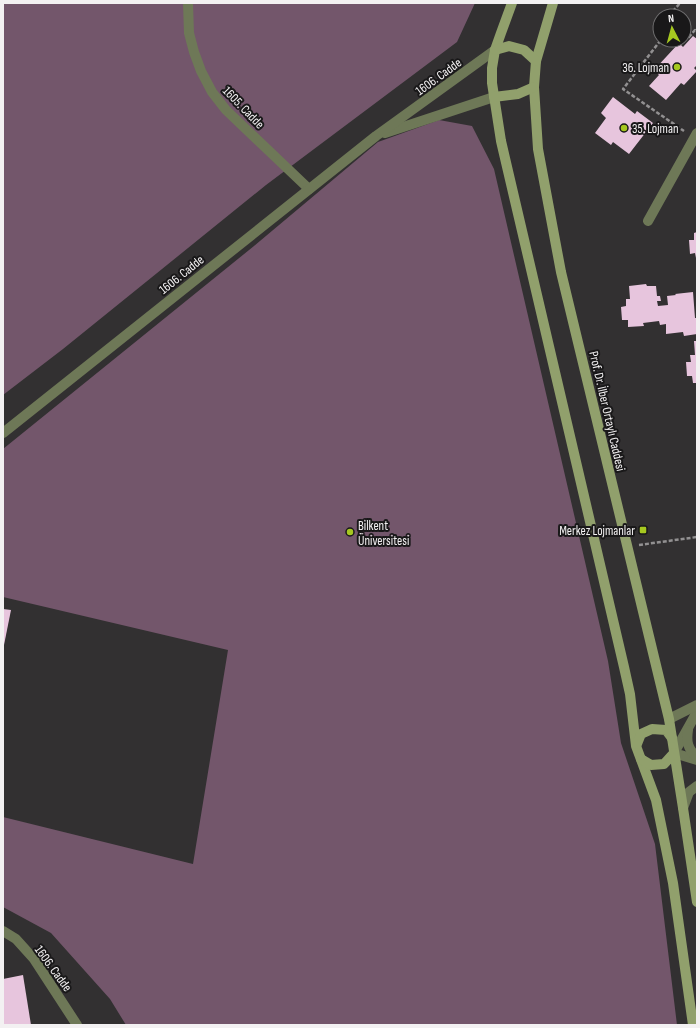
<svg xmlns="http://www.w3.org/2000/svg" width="700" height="1028" viewBox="0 0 700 1028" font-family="'Sofia Sans Condensed',sans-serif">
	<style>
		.forest { fill: #73566b }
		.building { fill: #e7c5dd }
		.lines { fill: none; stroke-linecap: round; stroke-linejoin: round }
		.path { stroke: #929091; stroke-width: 2.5; stroke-dasharray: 4 2; stroke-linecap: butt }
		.street { stroke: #6e7857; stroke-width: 10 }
		.secondary { stroke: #91a06c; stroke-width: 10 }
		.poi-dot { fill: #a6c820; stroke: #191819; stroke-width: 1.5 }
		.labels { text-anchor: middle; stroke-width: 4; stroke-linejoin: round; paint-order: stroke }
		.poi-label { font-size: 13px; fill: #f3f1f2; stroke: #191819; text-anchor: end }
		.street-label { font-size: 13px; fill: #f3f1f2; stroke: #191819 }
	</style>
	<rect width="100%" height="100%" fill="#323031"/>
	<g class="forest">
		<polygon points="3,3 475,3 457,42 266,185 63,349 3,395"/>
		<polygon points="439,120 472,126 494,169 608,661 621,743 655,844 677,1025 126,1025 110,999 51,933 3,907 3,817 193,864 228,650 3,597 3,449 254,246 378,142"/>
	</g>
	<g class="building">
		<polygon points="693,36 697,39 697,65 694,68 697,71 684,85 681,83 666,100 649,86 659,75 654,70 679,43 683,47"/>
		<polygon points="613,97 635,114 637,111 653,123 629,154 613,142 611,145 595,133 606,118 601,113"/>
		<polygon points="697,232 697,258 696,258 695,253 690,254 689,240 694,240 694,233"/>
		<polygon points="646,284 647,286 656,286 657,296 660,296 661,301 657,301 658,306 668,305 667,296 676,295 675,294 693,292 695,318 697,318 697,334 684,336 683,332 666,334 666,324 660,325 659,321 643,323 644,326 628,327 628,320 622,320 621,307 626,306 626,299 630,299 629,286"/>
		<polygon points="694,341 697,341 697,383 693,383 692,376 687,376 686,362 691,362 690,355 695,355"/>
		<polygon points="3,609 11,610 4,645 3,645"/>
		<polygon points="23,975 31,1025 3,1025 3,979"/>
	</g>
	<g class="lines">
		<g class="path">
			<polyline points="669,16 680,3"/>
			<polyline points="660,26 658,28 660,39"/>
			<polyline points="684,33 689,37 695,30 697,32"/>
			<polyline points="660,40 660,41 623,89 684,131"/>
			<polyline points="639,545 697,537"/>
		</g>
		<g class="street">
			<polyline points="188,3 189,33 194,52 201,71 212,92 226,110 309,189"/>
			<polyline points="385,133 494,97"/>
			<polyline points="648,221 697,133"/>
			<polyline points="3,433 376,136 495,50"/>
			<polyline points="697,712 674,753 697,760"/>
			<polyline points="669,719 697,705"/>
			<path d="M688 730C686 743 688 748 697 758"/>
			<polyline points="683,808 689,792 697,786"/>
			<polyline points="3,931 16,939 34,959 77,1025"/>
		</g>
		<g class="secondary">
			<polyline points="512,3 501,33 495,50 492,68 492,83 501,141 624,667 630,694 636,746 656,800 673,883 693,1025"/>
			<polyline points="553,3 536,61 534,87 538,149 561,272 669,719 683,808 697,902"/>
			<polyline points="495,50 509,46 524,50 536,61"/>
			<polyline points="494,97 518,94 534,87"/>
			<polyline points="637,744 641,734 652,729 666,730 672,738"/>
			<polyline points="641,759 651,765 664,764 674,753"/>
		</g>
	</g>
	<g class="poi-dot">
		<circle cx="677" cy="67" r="4"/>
		<circle cx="624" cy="128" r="4"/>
		<rect x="639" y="526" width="8" height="8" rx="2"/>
		<circle cx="350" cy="532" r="4"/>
	</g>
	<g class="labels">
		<g class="poi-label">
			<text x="669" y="72">36. Lojman</text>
			<text x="632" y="133" text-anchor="start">35. Lojman</text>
			<text x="358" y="530" text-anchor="start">Bilkent<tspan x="358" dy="15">Üniversitesi</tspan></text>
			<text x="635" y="535">Merkez Lojmanlar</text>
		</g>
		<g class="street-label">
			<text transform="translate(438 76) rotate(-36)" y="5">1606. Cadde</text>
			<text transform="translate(244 107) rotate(46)" y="5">1605. Cadde</text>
			<text transform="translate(181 274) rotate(-39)" y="5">1606. Cadde</text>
			<text transform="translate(608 411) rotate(77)" y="5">Prof. Dr. İlber Ortaylı Caddesi</text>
			<text transform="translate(54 968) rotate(54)" y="5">1606. Cadde</text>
		</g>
	</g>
	<rect width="700" height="1028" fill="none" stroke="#f3f1f2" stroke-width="8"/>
	<g transform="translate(672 28) rotate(354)"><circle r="19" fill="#191819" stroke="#706f70"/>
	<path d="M0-3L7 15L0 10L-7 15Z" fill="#a6c820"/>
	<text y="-6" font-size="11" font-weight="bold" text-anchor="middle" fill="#f3f1f2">N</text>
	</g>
</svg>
